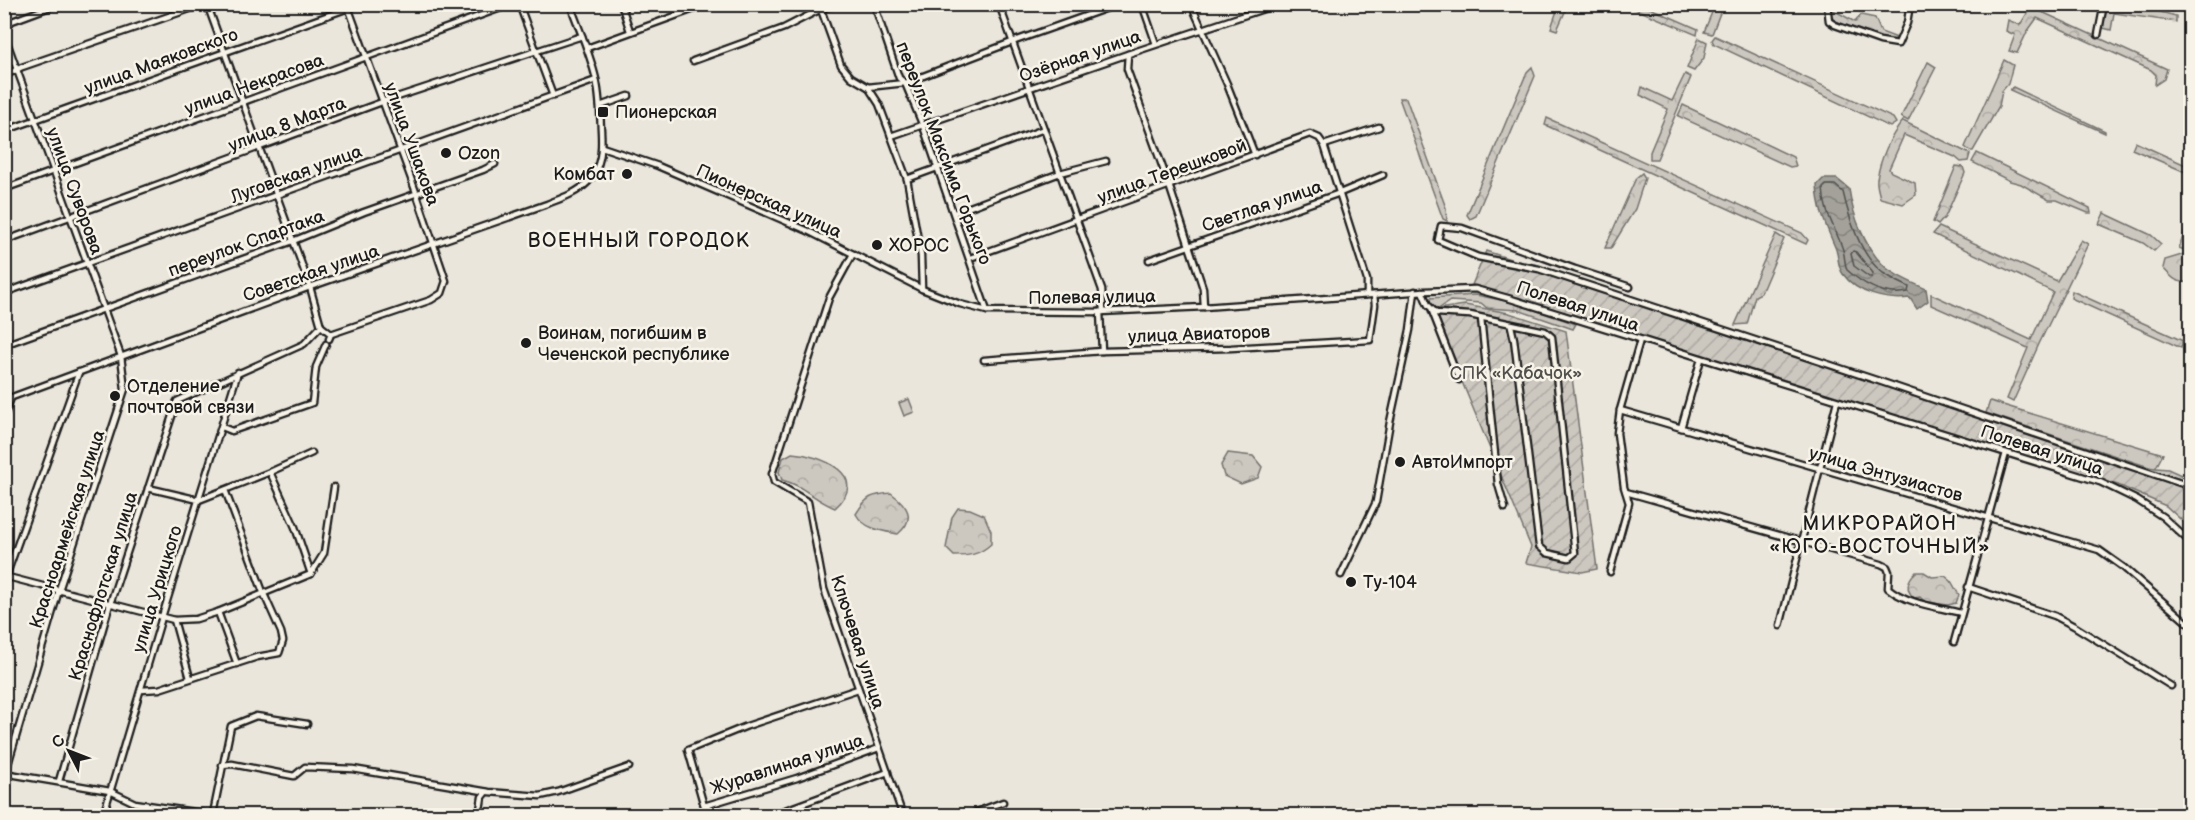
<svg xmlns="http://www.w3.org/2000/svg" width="2195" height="820" viewBox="0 0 2195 820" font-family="'Balsamiq Sans',sans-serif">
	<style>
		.grass { fill: url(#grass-tufts); stroke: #74726e; stroke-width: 1.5 }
		.forest { fill: url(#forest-crowns); stroke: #74726e; stroke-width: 1.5 }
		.park { fill: #ccc8c0; stroke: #74726e; stroke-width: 1.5 }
		.garden { fill: url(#garden-furrows); stroke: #74726e; stroke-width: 1.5 }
		.water { fill: url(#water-waves); stroke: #6d6c68; stroke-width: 1.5 }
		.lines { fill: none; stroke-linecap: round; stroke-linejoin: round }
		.shore { stroke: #52514e; stroke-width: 1.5 }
		.minor-casing { stroke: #1c1c1c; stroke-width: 9 }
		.minor { stroke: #f7f3e8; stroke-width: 4.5 }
		.poi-dot { fill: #1c1c1c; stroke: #f7f3e8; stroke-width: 2 }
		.labels { text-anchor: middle; stroke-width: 5; stroke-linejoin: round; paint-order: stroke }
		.street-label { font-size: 18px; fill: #1c1c1c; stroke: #f7f3e8 }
		.poi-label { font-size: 18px; fill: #1c1c1c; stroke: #f7f3e8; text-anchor: start }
		.park-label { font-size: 18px; fill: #51504d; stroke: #f7f3e8 }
		.neighbourhood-label { font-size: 20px; letter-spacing: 1.5px; fill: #1c1c1c; stroke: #f7f3e8 }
	</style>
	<defs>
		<pattern id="grass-tufts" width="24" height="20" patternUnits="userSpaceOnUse" patternTransform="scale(1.5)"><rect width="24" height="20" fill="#ccc8c0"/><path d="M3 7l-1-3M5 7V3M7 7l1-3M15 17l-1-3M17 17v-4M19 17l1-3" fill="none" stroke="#afaba4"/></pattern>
		<pattern id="forest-crowns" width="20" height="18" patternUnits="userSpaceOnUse" patternTransform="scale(1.5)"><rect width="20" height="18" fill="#ccc8c0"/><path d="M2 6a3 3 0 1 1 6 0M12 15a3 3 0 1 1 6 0" fill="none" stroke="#afaba4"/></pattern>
		<pattern id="garden-furrows" width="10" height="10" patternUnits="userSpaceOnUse" patternTransform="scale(1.5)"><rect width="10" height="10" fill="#ccc8c0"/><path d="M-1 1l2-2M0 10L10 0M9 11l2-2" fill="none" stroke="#afaba4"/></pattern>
		<pattern id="water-waves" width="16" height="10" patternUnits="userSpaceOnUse" patternTransform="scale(1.5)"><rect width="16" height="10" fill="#a3a19a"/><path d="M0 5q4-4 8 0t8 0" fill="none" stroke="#84827d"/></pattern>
	</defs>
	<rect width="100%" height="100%" fill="#eae6dc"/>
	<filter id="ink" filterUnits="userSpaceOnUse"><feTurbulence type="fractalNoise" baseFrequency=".0167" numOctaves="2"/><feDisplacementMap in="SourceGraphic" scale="12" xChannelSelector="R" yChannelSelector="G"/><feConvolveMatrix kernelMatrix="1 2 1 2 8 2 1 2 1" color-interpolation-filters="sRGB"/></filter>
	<g filter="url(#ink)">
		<polygon class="grass" points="1476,295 1511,302 1576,324 1573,329 1518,310 1487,308 1481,303 1450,301 1437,310 1431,307 1429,298"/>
		<g class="forest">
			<polygon points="1559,5 1568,5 1557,30 1551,28"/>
			<polygon points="1626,5 1643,5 1698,29 1697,35"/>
			<polygon points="1715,5 1723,5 1712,34 1704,32"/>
			<polygon points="2109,5 2133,5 2176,16 2176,22 2114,13 2111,30 2103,28 2107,6"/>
			<polygon points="1826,6 1855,22 1861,15 1875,18 1881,32 1897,38 1886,45 1828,17 1823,8"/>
			<polygon points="2031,7 2167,69 2164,79 2155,85 2156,75 2151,70 2037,18 2027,32 2017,53 2009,51 2015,35 2006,31 2008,20 2020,25"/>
			<polygon points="1715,36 1893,118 1896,123 1890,127 1714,44 1712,40"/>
			<polygon points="1699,38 1707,42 1704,58 1694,71 1687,68"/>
			<polygon points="2004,60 2013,65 2008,84 2002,91 1999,106 1973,151 1970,151 1965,147"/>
			<polygon points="1928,62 1936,67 1908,121 1901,117"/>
			<polygon points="1532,67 1535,76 1476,216 1470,219 1467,215 1527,72"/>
			<polygon points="1685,74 1691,77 1657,159 1650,159 1650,152 1668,109 1640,95 1642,87 1672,101"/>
			<polygon points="2013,87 2105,131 2105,133 2010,90"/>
			<polygon points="1399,98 1406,98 1446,208 1447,221 1443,219"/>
			<polygon points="1683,105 1793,157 1796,166 1790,167 1678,116"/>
			<polygon points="1547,118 1802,233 1808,240 1806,244 1545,125"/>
			<path d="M1903 121 1970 154 1968 161 1961 162 1955 157 1904 135 1889 169 1891 172 1915 183 1916 195 1903 204 1880 198C1879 192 1876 185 1877 179 1880 160 1890 136 1903 121Z"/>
			<polygon points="2135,142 2190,167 2190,174 2132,149"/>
			<polygon points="1977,153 2090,208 2091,213 2088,213 2057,200 2049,200 2021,184 2010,181 1972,162"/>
			<polygon points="1956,166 1963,167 1965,173 1945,217 1938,225 1933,222"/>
			<polygon points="1642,173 1645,178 1635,209 1611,248 1605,248 1636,178"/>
			<polygon points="2104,213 2151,235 2161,244 2154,251 2143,243 2099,224"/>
			<polygon points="2190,225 2190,252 2179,248 2185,231"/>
			<polygon points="1939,227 2057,281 2081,240 2088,244 2039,344 2013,402 2007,399 2028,348 1931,305 1931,294 2031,340 2053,292 1933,234"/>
			<polygon points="1776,234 1784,239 1761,293 1755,296 1747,324 1735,325"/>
			<path d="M2185 254 2190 255V282C2177 284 2172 278 2163 268L2165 260Z"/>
			<polygon points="2072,291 2183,341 2181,348 2071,298"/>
			<polygon points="1990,401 2163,454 2155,469 1986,413"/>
			<path d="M792 453C820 455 872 475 835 508 814 500 803 485 782 480L779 472 783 458Z"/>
			<polygon points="1228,453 1253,456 1262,467 1258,478 1241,484 1224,476 1221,465"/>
			<path d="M891 493C907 505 917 518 898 534 882 531 864 529 856 514 867 496 871 495 891 493Z"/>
			<path d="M958 508 970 509 984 515 991 531V544C979 555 969 556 954 556L946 548 952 517Z"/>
			<path d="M1916 572H1924L1932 577 1945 576 1951 581 1959 595 1956 603 1948 605 1925 602 1920 597 1914 598C1905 590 1907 580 1916 572Z"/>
		</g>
		<polygon class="park" points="909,399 914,412 904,416 899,403"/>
		<g class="garden">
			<polygon points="1486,251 2133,466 2168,469 2190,479 2190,528 2166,506 2118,485 1472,285"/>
			<polygon points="1465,305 1509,313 1566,331 1597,569 1582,572 1526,563 1531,547 1460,377 1430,310"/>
		</g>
		<path class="water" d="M1823 179H1837L1849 189C1853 216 1864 246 1884 266 1895 276 1913 283 1926 289L1928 301 1917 309 1910 298C1887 301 1857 294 1843 274 1837 266 1839 255 1835 247 1826 226 1818 209 1817 185Z"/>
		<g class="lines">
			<g class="shore">
				<path d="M1826 185H1835L1843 192C1849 218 1860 256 1883 273 1891 278 1900 283 1909 287L1908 292C1885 297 1864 285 1847 270 1844 262 1845 254 1842 247 1834 225 1824 213 1823 188Z"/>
				<polygon points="1853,251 1856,252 1873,273 1872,277 1869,277 1854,266 1851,254"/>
			</g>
			<defs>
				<g id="minor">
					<polyline points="207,4 310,287 321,326 331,334 329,339"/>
					<polyline points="519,4 553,96"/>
					<polyline points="621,4 630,31"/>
					<polyline points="819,4 841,65 851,77 868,87 879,104 907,179 921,256 922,289"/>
					<polyline points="874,4 899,78 905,83 923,126 987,311"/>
					<polyline points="999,4 1102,290 1103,312"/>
					<polyline points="1142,4 1156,44"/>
					<polyline points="1191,4 1227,84 1255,155"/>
					<polyline points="1827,4 1829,21 1835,25 1880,41 1898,44 1907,23 1910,4"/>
					<polyline points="1861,4 1861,8"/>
					<polyline points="4,24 58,4"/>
					<polyline points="4,34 121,356 125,389 59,590 4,778"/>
					<polyline points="2098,35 2104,4"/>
					<polyline points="587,48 708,4"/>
					<polyline points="1128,54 1127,69 1169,185 1203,288 1204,307"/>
					<polyline points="693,61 784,28 821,9 839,4"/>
					<polyline points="4,76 22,67 204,4"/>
					<polyline points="868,87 905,83 1012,42 1119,4"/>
					<polyline points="600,106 629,96"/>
					<polyline points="4,131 360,4"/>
					<polyline points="891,136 1128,54 1278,4"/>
					<polyline points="1324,145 1367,280 1367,293 1365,295"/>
					<polyline points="602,147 658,166 806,230 922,289 960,304 987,311 1100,312 1204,307 1425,291 1475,289 1511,299 2100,482 2137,500 2163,517 2190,542"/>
					<polyline points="907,179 1044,129"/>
					<polyline points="4,189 512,4"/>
					<polyline points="954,213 1060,173 1106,161"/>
					<polyline points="4,241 382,102 582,36"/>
					<polyline points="853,254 829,298 772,474 774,482 808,502 824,589 903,816"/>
					<polyline points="970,258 1310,134 1319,138 1324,145 1379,127"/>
					<polyline points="1149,260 1340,193 1383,175"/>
					<polyline points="1630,287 1575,269 1462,228 1441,226 1438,240 1478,257 1539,269 1879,381 2186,485 2190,490"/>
					<polyline points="1422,291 1428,305 1436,313 1470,315 1545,331 1552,337 1575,553 1569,558 1547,553 1539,546 1514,339 1511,326"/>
					<polyline points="4,293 596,80"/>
					<polyline points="1432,311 1459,380"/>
					<polyline points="1100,312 1102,351"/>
					<polyline points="1481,318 1498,484 1505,508"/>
					<polyline points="331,334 431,300 442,293 446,281 417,195 347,4"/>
					<polyline points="4,345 293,241 364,212 483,170 495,164"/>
					<polyline points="984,360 1102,351 1231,348 1370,340 1375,305 1374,295"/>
					<path d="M4 400 310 287 547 204C562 198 577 193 588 182 602 166 602 149 601 130 600 113 600 95 596 79 590 53 579 29 570 4"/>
					<polyline points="1620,410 2099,550 2123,567 2190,625"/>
					<polyline points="4,416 11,398"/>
					<polyline points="222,427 232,431 312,403 316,367 326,344"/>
					<polyline points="1681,428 1701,359"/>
					<polyline points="270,472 295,527 311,574"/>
					<polyline points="148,488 199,500 270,472 312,453"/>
					<path d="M1626 492 1881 564 1887 567 1889 572 1888 588C1907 604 1938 607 1961 613"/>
					<polyline points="1610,572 1629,503 1624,487 1617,433 1620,410 1640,340"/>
					<polyline points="311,574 324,553 334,487"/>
					<polyline points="1341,575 1376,502 1390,422 1410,330 1415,291"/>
					<polyline points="4,576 174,620 196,619 218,612 311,574"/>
					<polyline points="4,582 79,372"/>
					<polyline points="1968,587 2055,616 2074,626 2171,686"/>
					<polyline points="218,612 237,664"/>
					<polyline points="174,620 190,678"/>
					<polyline points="1780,626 1837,401"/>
					<polyline points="1954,642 2006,453"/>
					<polyline points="858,689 747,726 688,750 704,806 797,778 879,748"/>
					<polyline points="141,690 159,689 257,657 279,653 283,641 281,632 263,592 225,490"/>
					<polyline points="222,765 232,764 294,776 305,767 353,769 489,792 540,796 558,792 629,767"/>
					<polyline points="4,773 110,791 135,803 220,816"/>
					<polyline points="59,781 110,604 177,401 304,344 321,326"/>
					<polyline points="213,814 231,726 256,716 307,724"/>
					<polyline points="103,816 162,617 238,372"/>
					<polyline points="479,816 482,797 486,792"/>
					<polyline points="769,816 888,772"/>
					<polyline points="966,816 1003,802"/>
				</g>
			</defs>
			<use href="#minor" class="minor-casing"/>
			<use href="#minor" class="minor"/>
		</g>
	</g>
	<g class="poi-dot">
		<rect x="597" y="106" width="12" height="12" rx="3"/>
		<circle cx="446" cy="153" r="6"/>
		<circle cx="627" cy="174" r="6"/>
		<circle cx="877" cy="245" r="6"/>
		<circle cx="526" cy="343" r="6"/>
		<circle cx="115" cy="396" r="6"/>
		<circle cx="1400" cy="462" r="6"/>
		<circle cx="1351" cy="582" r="6"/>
	</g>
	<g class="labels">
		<g class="street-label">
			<text transform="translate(1080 56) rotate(-19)" y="6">Озёрная улица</text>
			<text transform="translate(161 61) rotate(-20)" y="6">улица Маяковского</text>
			<text transform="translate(254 84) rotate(-20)" y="6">улица Некрасова</text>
			<text transform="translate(287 124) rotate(-21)" y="6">улица 8 Марта</text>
			<text transform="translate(412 144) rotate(70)" y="6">улица Ушакова</text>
			<text transform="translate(944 153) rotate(69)" y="6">переулок Максима Горького</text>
			<text transform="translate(1172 171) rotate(-20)" y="6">улица Терешковой</text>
			<text transform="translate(296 174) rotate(-20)" y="6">Луговская улица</text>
			<text transform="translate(75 191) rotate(70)" y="6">улица Суворова</text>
			<text transform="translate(769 201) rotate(24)" y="6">Пионерская улица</text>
			<text transform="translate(1262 206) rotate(-19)" y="6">Светлая улица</text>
			<text transform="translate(246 243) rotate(-20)" y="6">переулок Спартака</text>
			<text transform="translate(311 273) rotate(-19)" y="6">Советская улица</text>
			<text transform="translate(1092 297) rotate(-1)" y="6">Полевая улица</text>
			<text transform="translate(1578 306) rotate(18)" y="6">Полевая улица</text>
			<text transform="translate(1199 334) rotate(-2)" y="6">улица Авиаторов</text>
			<text transform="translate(2042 450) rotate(18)" y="6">Полевая улица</text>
			<text transform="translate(1886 474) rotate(16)" y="6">улица Энтузиастов</text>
			<text transform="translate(67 529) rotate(-72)" y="6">Красноармейская улица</text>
			<text transform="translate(103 586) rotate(-73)" y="6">Краснофлотская улица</text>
			<text transform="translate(157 589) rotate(-73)" y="6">улица Урицкого</text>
			<text transform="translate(858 642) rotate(72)" y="6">Ключевая улица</text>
			<text transform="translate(787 764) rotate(-18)" y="6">Журавлиная улица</text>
		</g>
		<g class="poi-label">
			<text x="615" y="118">Пионерская</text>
			<text x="458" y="159">Ozon</text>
			<text x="615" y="180" text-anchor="end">Комбат</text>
			<text x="889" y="251">ХОРОС</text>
			<text x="538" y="339">Воинам, погибшим в<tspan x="538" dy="21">Чеченской республике</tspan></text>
			<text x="127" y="392">Отделение<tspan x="127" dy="21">почтовой связи</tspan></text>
			<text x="1412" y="468">АвтоИмпорт</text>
			<text x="1363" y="588">Ту-104</text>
		</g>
		<g class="park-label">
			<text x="1516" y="379">СПК «Кабачок»</text>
		</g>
		<g class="neighbourhood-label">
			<text x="639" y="247">ВОЕННЫЙ ГОРОДОК</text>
			<text x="1880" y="530">МИКРОРАЙОН<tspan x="1880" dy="23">«ЮГО-ВОСТОЧНЫЙ»</tspan></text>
		</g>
	</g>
	<rect width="2195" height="820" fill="none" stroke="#f7f3e8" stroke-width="24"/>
	<rect x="12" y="12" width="2171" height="796" fill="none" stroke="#1c1c1c" stroke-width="2" filter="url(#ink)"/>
	<g transform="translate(69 751) rotate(312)" stroke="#f7f3e8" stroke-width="4.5" paint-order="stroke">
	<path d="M0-4.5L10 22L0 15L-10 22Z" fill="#1c1c1c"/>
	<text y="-9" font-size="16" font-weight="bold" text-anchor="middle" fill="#1c1c1c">С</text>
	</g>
</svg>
